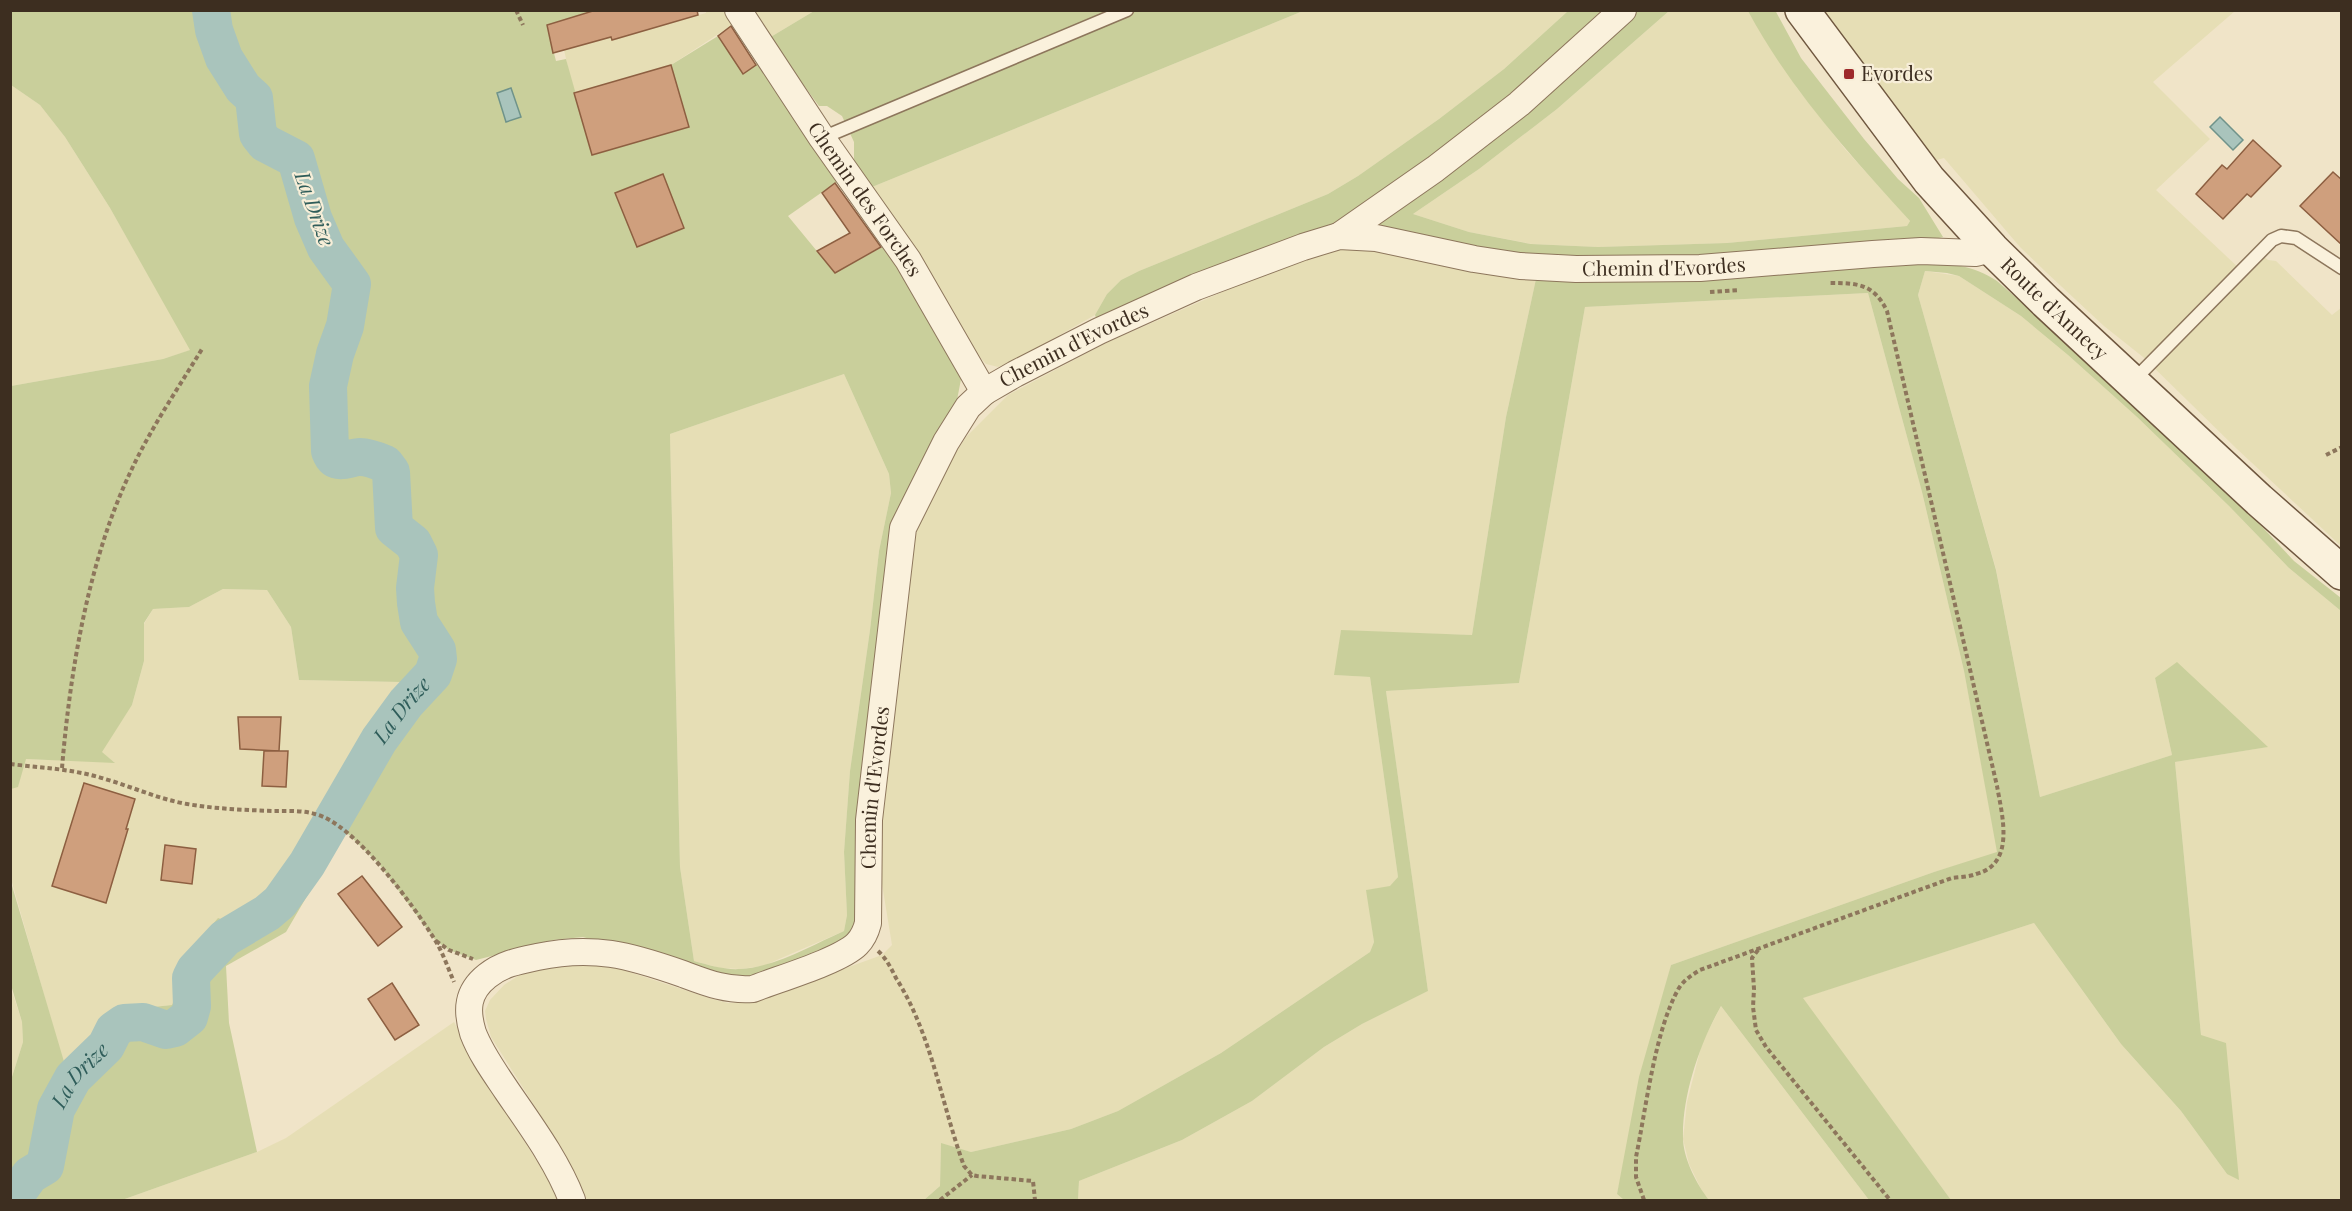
<svg xmlns="http://www.w3.org/2000/svg" width="2352" height="1211" viewBox="0 0 2352 1211" font-family="'Playfair Display',serif">
	<style>
		.farmland { fill: #e6deb5 }
		.green { fill: #c9cf9b; fill-rule: evenodd }
		.water { fill: #a9c4bc; stroke: #6f938a; stroke-width: 1.5 }
		.lines { fill: none; stroke-linecap: round; stroke-linejoin: round }
		.river { stroke: #a9c4bc; stroke-width: 38 }
		.building { fill: #cf9f7d; stroke: #8d5f41; stroke-width: 1.5 }
		.service-casing { stroke: #8d765c; stroke-width: 15 }
		.minor-casing { stroke: #8d765c; stroke-width: 28 }
		.secondary-casing { stroke: #6f573f; stroke-width: 36 }
		.path { stroke: #8d765c; stroke-width: 4; stroke-dasharray: 4.5 3; stroke-linecap: butt }
		.service { stroke: #faf1dc; stroke-width: 12 }
		.minor { stroke: #faf1dc; stroke-width: 26 }
		.secondary { stroke: #faf1dc; stroke-width: 33 }
		.poi-dot { fill: #9e2a2b; stroke: #f7eed8; stroke-width: 2 }
		.labels { text-anchor: middle; stroke-width: 4.5; stroke-linejoin: round; paint-order: stroke }
		.poi-label { font-size: 20px; fill: #3d2e20; stroke: #f7eed8; text-anchor: start }
		.street-label { font-size: 20px; fill: #3d2e20; stroke: #f7eed8 }
		.water-label { font-size: 21px; font-style: italic; fill: #2f5d5a; stroke: #f7eed8 }
	</style>
	<rect width="100%" height="100%" fill="#f0e4c8"/>
	<g class="farmland">
		<polygon points="1748,10 1797,88 1845,149 1910,221 1907,226 1727,243 1598,247 1532,244 1469,232 1413,214 1479,169 1557,109 1669,11"/>
		<polygon points="706,11 814,11 769,38 732,25 671,65 574,93 564,50 611,37 612,40 706,13"/>
		<polygon points="1303,11 1568,11 1504,69 1439,119 1358,176 1328,194 1139,271 1121,280 1107,294 1095,315 1012,362 998,367 986,364 979,356 923,260 872,187"/>
		<polygon points="1824,11 2235,11 2153,82 2210,139 2156,190 2241,270 2259,253 2268,260 2276,261 2332,315 2341,308 2341,546 2237,449 2143,357 2104,326 2047,273 2020,247 1944,158 1933,161"/>
		<polygon points="11,85 40,105 65,137 110,208 191,350 163,359 11,386"/>
		<polygon points="1355,248 1388,249 1536,279 1506,417 1472,635 1341,631 1335,675 1370,677 1398,877 1390,887 1367,890 1374,942 1370,952 1221,1053 1118,1111 1071,1129 971,1152 941,1144 940,1186 924,1200 587,1200 565,1154 491,1037 486,1019 485,1011 490,1000 504,985 521,974 550,966 575,963 611,966 712,999 728,1003 742,1002 763,998 882,955 892,945 882,884 880,843 884,780 910,564 916,534 927,505 947,466 966,437 1008,395 1106,343 1300,258 1328,250"/>
		<polygon points="1925,271 1959,276 2021,316 2068,355 2137,417 2229,506 2289,568 2341,611 2341,1200 1951,1200 1802,998 2034,923 2121,1044 2181,1111 2227,1174 2201,1035 2175,762 2267,747 2155,678 2172,755 2040,797 1996,569 1918,295"/>
		<polygon points="1868,293 1922,492 1964,671 1998,853 1934,872 1671,965 1617,1194 1624,1200 1078,1200 1079,1181 1182,1140 1252,1101 1324,1047 1362,1024 1428,991 1386,691 1519,683 1585,307"/>
		<polygon points="844,374 889,474 891,493 879,551 870,630 850,771 844,852 847,915 844,931 763,966 740,969 720,968 694,961 680,867 670,434"/>
		<polygon points="223,589 267,590 291,627 299,680 401,682 395,698 379,720 321,829 282,888 263,907 229,922 193,948 172,1005 115,1011 95,1030 64,1065 11,879 11,789 18,786 25,759 114,762 101,752 132,705 144,661 144,624 153,609 189,607"/>
		<polygon points="10,985 22,1022 23,1042 11,1080"/>
		<polygon points="1721,1006 1869,1200 1709,1200 1703,1193 1689,1164 1683,1139 1687,1102 1702,1043"/>
		<polygon points="454,1022 483,1076 550,1182 558,1200 122,1200 257,1152 286,1138"/>
	</g>
	<g class="green">
		<path d="M1637 10 1669 11 1557 109 1479 169 1413 214 1469 232 1531 244 1598 247 1727 243 1907 226 1910 221C1850 155 1790 89 1748 11L1775 10 1801 58 1864 139 1898 179 1919 198 1943 237 1907 245 1745 258 1510 257 1364 226 1576 65Z"/>
		<path d="M11 11H596L547 26 556 61 566 59 593 155 689 127 671 65 718 36 743 73 757 64 838 181 788 216 835 273 884 246 914 287 962 374 957 400 896 518 861 915 853 937 741 984 679 964 583 937 553 940 476 960 449 950 436 941 379 864 345 831 286 932 226 966 229 1023 257 1152 122 1200H11V1080L23 1042 22 1022 11 985 10 879 65 1065 95 1030 115 1011 172 1005 193 948 218 918 229 922C240 917 257 913 266 904 309 864 344 786 372 734 382 716 394 701 401 682L299 680 291 627 267 590 223 589 189 607 153 609 144 623V661L132 705 102 752 115 763 26 759 18 787 11 789V386L163 359 190 350 110 208 65 137 40 105 11 85ZM337 324 350 330 337 361 325 409 323 369ZM844 374 889 474 891 493 879 551 870 630 850 771 844 852 847 915 844 931C812 945 776 967 740 969 724 970 709 965 694 961L680 867 670 434Z"/>
		<polygon points="814,11 1303,11 872,187 854,161 854,142 842,116 827,106 819,106 769,38"/>
		<polygon points="1568,11 1615,11 1366,212 1097,321 1095,315 1107,294 1121,280 1139,271 1328,194 1358,176 1439,119 1504,69"/>
		<path d="M1920 262C1948 263 1974 265 1997 281L2084 357 2237 500 2294 561 2341 598V611L2289 568 2229 506 2137 417 2068 355 2021 316 1959 276 1947 273 1925 271 1918 295 1996 570 2040 797 2172 755 2155 678 2177 662 2268 747 2175 762 2201 1035 2226 1043 2239 1180 2227 1174 2181 1111 2121 1044 2034 923 1803 998 1951 1200H1869L1721 1006C1700 1043 1682 1095 1683 1138 1683 1158 1697 1185 1709 1200H1624L1617 1194 1639 1077 1671 965 1934 872 1997 852 1964 671 1922 492 1868 293 1585 307 1519 683 1386 691 1428 991 1362 1024 1324 1047 1252 1101 1182 1140 1079 1181 1078 1200H924L940 1186 941 1143 971 1152 1071 1129 1118 1111 1221 1053 1370 952 1374 942 1366 890 1390 886 1398 877 1370 677 1334 675 1341 630 1472 635 1506 417 1536 279 1776 273Z"/>
	</g>
	<g class="water">
		<polygon points="511,88 521,117 506,122 497,93"/>
		<polygon points="2220,117 2243,140 2233,150 2210,127"/>
	</g>
	<g class="lines">
		<path class="river" id="s1" d="M12 1200 30 1175 45 1166 56 1109 73 1078 106 1046 114 1030 124 1023 143 1022 166 1030 175 1028 189 1017 192 1006 191 978 195 970 225 938 267 913 280 902 307 864 379 740 406 703 433 674 438 659 437 650 419 622 416 603 415 588 419 555 413 543 394 528 391 472 385 464C378 461 368 457 360 457 348 457 336 468 330 451L328 386 335 354 345 326 352 284 326 248 313 218 296 159 265 143 258 134 254 98 243 88 224 58 214 30 211 10"/>
	</g>
	<g class="building">
		<polygon points="596,10 697,10 698,15 612,40 611,37 553,53 547,25"/>
		<polygon points="731,26 756,65 743,74 718,36"/>
		<polygon points="671,65 689,127 592,155 574,93"/>
		<polygon points="2253,140 2281,166 2251,197 2247,194 2223,219 2196,194 2222,165 2227,169"/>
		<polygon points="2333,172 2342,180 2342,245 2300,206"/>
		<polygon points="663,174 684,228 637,247 615,193"/>
		<polygon points="835,183 881,247 835,273 817,251 850,233 822,193"/>
		<polygon points="238,717 281,717 279,751 240,749"/>
		<polygon points="264,751 288,751 286,787 262,786"/>
		<polygon points="84,783 135,799 126,829 128,829 106,903 52,886"/>
		<polygon points="165,845 196,849 192,884 161,880"/>
		<polygon points="362,876 402,927 378,946 338,894"/>
		<polygon points="392,983 419,1025 395,1040 368,999"/>
	</g>
	<g class="lines">
		<defs>
			<g id="service">
				<polyline points="822,138 1127,10"/>
				<polyline points="2133,381 2272,240 2281,236 2296,238 2342,268"/>
			</g>
			<g id="minor">
				<path id="s2" d="M738 10 822 138 908 260 984 392"/>
				<polyline points="1339,236 1435,169 1519,104 1623,10"/>
				<path id="s3" d="M572 1200C557 1161 531 1126 507 1091 495 1073 481 1054 473 1033 466 1010 467 992 487 976 502 964 518 961 537 957 593 945 629 955 683 974 707 983 727 991 753 989 778 979 840 961 857 944 863 938 866 931 868 923L869 820 903 528 946 442 968 407 984 392 1015 374 1099 331 1196 287 1303 247 1339 236 1376 238 1474 259 1520 266 1576 269 1700 268 1873 254 1921 251 1975 253 1992 249"/>
			</g>
			<g id="secondary">
				<path id="s4" d="M1802 10 1929 180 1992 249 2046 302 2259 500 2342 573"/>
			</g>
		</defs>
		<use href="#service" class="service-casing"/>
		<use href="#minor" class="minor-casing"/>
		<use href="#secondary" class="secondary-casing"/>
		<g class="path">
			<polyline points="516,10 523,25"/>
			<polyline points="2341,135 2342,135"/>
			<polyline points="1710,292 1739,290"/>
			<polyline points="2326,455 2342,447"/>
			<path d="M10 764C43 768 74 769 105 779 133 787 158 799 187 804 216 809 245 810 274 811 287 811 301 810 315 814 354 823 414 906 435 940 443 953 448 968 454 982"/>
			<path d="M62 768C70 672 88 563 129 475 149 431 177 390 202 349"/>
			<polyline points="436,941 449,950 473,959"/>
			<polyline points="1758,950 1752,958 1754,989 1753,1007 1756,1030 1766,1047 1890,1200"/>
			<path d="M878 951C886 958 891 968 896 978 932 1035 941 1103 964 1166L972 1175 977 1176 1033 1181 1035 1200"/>
			<polyline points="940,1200 972,1175"/>
			<path d="M1644 1200 1636 1177V1157C1646 1109 1655 1029 1679 988 1684 980 1692 975 1700 970L1952 878C1960 877 1969 877 1976 874 2016 864 2002 815 1997 786L1887 311C1874 284 1858 283 1830 283"/>
		</g>
		<use href="#service" class="service"/>
		<use href="#minor" class="minor"/>
		<use href="#secondary" class="secondary"/>
	</g>
	<rect class="poi-dot" x="1843" y="68" width="12" height="12" rx="3"/>
	<g class="labels">
		<g class="poi-label">
			<text x="1861" y="81">Evordes</text>
		</g>
		<g class="street-label">
			<text dy="7" stroke="none"><textPath href="#s2" startOffset="228">Chemin des Forches</textPath></text>
			<text dy="7" stroke="none"><textPath href="#s3" startOffset="1944">Chemin d'Evordes</textPath></text>
			<text dy="7" stroke="none"><textPath href="#s4" startOffset="392">Route d'Annecy</textPath></text>
			<text dy="7" stroke="none"><textPath href="#s3" startOffset="1329">Chemin d'Evordes</textPath></text>
			<text dy="7" stroke="none"><textPath href="#s3" startOffset="807">Chemin d'Evordes</textPath></text>
		</g>
		<g class="water-label">
			<text transform="translate(314 209) rotate(70)" y="7">La Drize</text>
			<text dy="7" stroke="none"><textPath href="#s1" startOffset="674">La Drize</textPath></text>
			<text dy="7" stroke="none"><textPath href="#s1" startOffset="148">La Drize</textPath></text>
		</g>
	</g>
	<rect width="2352" height="1211" fill="none" stroke="#3d2e20" stroke-width="24"/>
</svg>
